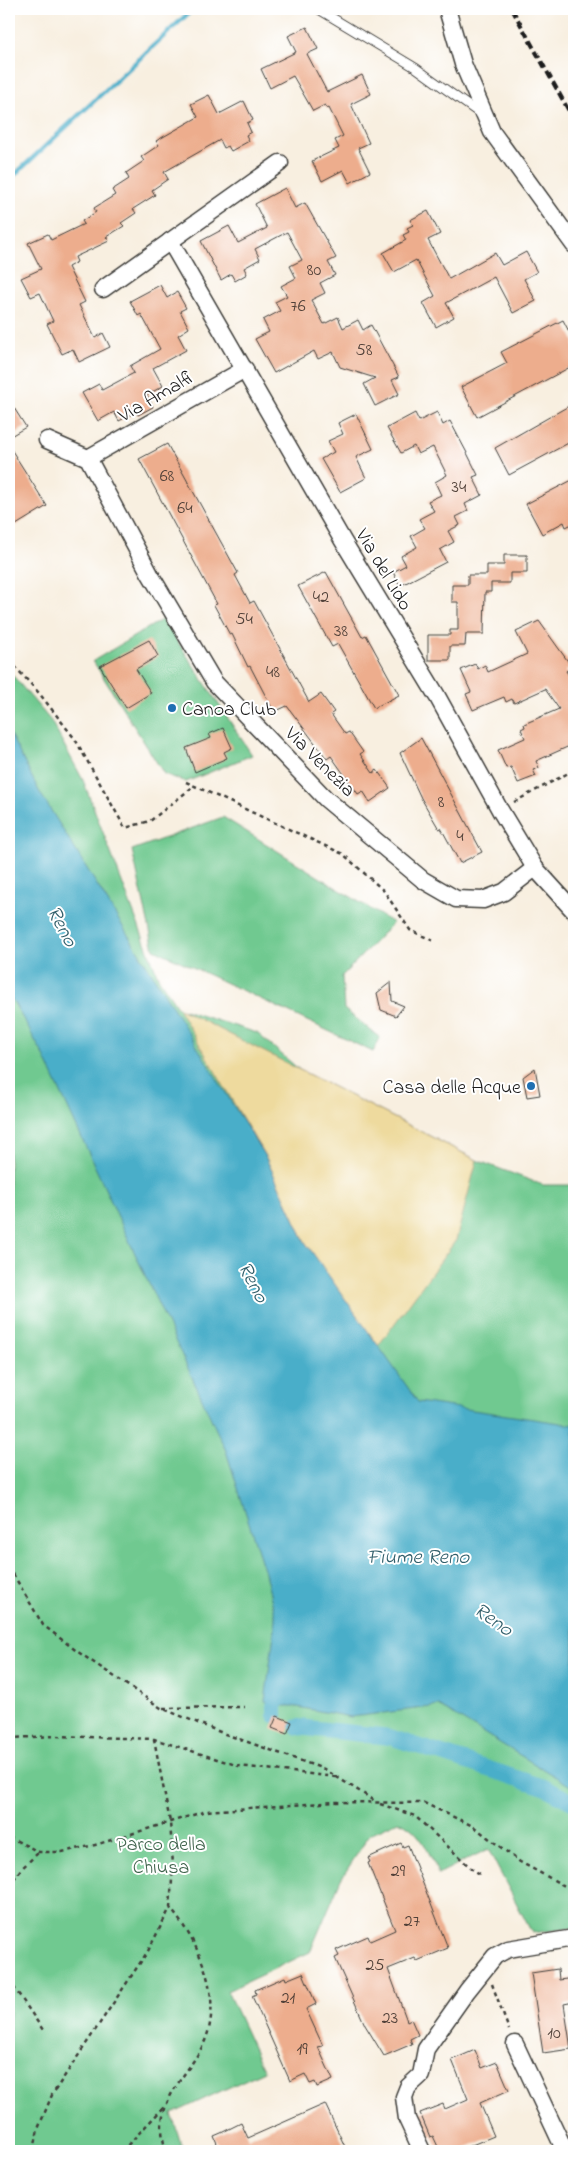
<svg xmlns="http://www.w3.org/2000/svg" width="583" height="2160" viewBox="0 0 583 2160" font-family="'Indie Flower',sans-serif">
	<style>
		.green { fill: #6fc990; stroke: #467256 }
		.sand { fill: #eeda9e; stroke: #857b5d }
		.water { fill: #49aec9; stroke: #326572 }
		.lines { fill: none; stroke-linecap: round; stroke-linejoin: round }
		.stream { stroke: #49aec9; stroke-width: 4.5 }
		.canal { stroke: #49aec9; stroke-width: 16 }
		.building { fill: #edad8d }
		.service-casing { stroke: #3d3c39; stroke-width: 10 }
		.minor-casing { stroke: #3d3c39; stroke-width: 19 }
		.path { stroke: #3d3c39; stroke-width: 2.5; stroke-dasharray: 4 4; stroke-linecap: butt }
		.service { stroke: #fff; stroke-width: 8 }
		.minor { stroke: #fff; stroke-width: 16 }
		.rail { stroke: #1c1c1c; stroke-width: 4; stroke-dasharray: 8 4; stroke-linecap: butt }
		.poi-dot { fill: #1f6fb2; stroke: #fff; stroke-width: 2 }
		.labels { text-anchor: middle; stroke-width: 4; stroke-linejoin: round; paint-order: stroke }
		.number-label { font-size: 18px; fill: #504038 }
		.street-label { font-size: 20px; fill: #1c1c1c; stroke: #fff }
		.poi-label { font-size: 20px; fill: #1c1c1c; stroke: #fff; text-anchor: start }
		.park-label { font-size: 20px; fill: #3d614a; stroke: #fff }
		.water-label { font-size: 21px; font-style: italic; fill: #305e6a; stroke: #fff }
	</style>
	<rect width="100%" height="100%" fill="#fff"/>
	<filter id="ink" filterUnits="userSpaceOnUse"><feTurbulence type="fractalNoise" baseFrequency=".02" numOctaves="2"/><feDisplacementMap in="SourceGraphic" scale="10" xChannelSelector="R" yChannelSelector="G"/><feConvolveMatrix kernelMatrix="1 2 1 2 8 2 1 2 1" color-interpolation-filters="sRGB"/></filter>
	<filter id="wash" filterUnits="userSpaceOnUse"><feTurbulence type="fractalNoise" baseFrequency=".0096" numOctaves="4" result="noise"/><feDisplacementMap in="SourceGraphic" scale="20" xChannelSelector="R" yChannelSelector="G"/><feGaussianBlur stdDeviation="1.12" result="paint"/><feColorMatrix in="noise" values="0 0 0 0 0 0 0 0 0 0 0 0 0 0 0 0 0 1.4 0 .05"/><feComposite in="paint" operator="in"/></filter>
	<g filter="url(#wash)">
		<rect width="100%" height="100%" fill="#f8efe0"/>
		<g class="green">
			<polygon points="163,619 252,755 186,782 164,774 93,661"/>
			<path d="M9 671 51 721 83 780 159 979 178 1008 257 1033 348 1112 543 1185H574V1928L532 1933 488 1849 438 1874C430 1853 420 1829 398 1821L370 1834 341 1879 310 1952 227 1991 264 2071 172 2114 183 2151H9Z"/>
			<polygon points="223,817 393,923 342,976 344,1009 380,1038 373,1052 154,949 132,850"/>
		</g>
		<polygon class="sand" points="178,1008 477,1160 456,1240 378,1346 305,1242 266,1158"/>
		<polygon class="water" points="9,732 39,791 266,1158 305,1242 418,1402 574,1425 574,1788 439,1706 351,1717 292,1706 275,1706 265,1701 276,1619 265,1573 226,1451 44,1056 9,994"/>
		<g class="lines">
			<polyline class="stream" points="9,180 193,9"/>
			<g class="canal">
				<polyline points="275,1715 275,1706 284,1687"/>
				<polyline points="298,1727 390,1737 544,1787 574,1803"/>
			</g>
		</g>
		<g id="blocks">
			<g class="building">
				<polygon points="307,27 318,49 307,54 327,92 362,75 371,94 351,104 369,143 358,148 370,172 350,183 343,170 322,181 312,161 339,148 335,140 343,136 329,108 327,109 325,105 313,111 293,76 270,88 261,69 296,52 288,36"/>
				<polygon points="209,95 219,114 244,101 253,120 247,123 251,132 246,135 249,141 231,151 228,146 224,148 220,140 164,172 168,179 152,190 155,195 133,209 136,213 121,223 124,226 106,237 109,241 75,257 77,262 68,267 85,302 79,305 95,338 103,333 110,347 79,362 73,349 62,354 47,324 53,321 40,293 31,297 21,278 41,269 28,243 48,234 51,240 84,224 82,221 96,212 94,208 115,195 112,190 129,179 126,173 144,161 141,157 159,145 156,141 198,117 191,104"/>
				<polygon points="285,188 295,208 305,203 336,258 328,262 335,275 320,283 325,293 311,300 324,324 338,317 343,328 358,320 363,330 371,325 399,377 392,380 399,394 375,406 364,384 375,378 340,367 333,352 318,359 314,351 274,373 255,339 269,332 263,320 280,311 275,302 287,296 281,286 296,278 290,266 302,260 287,232 255,249 260,259 244,268 247,274 235,281 231,274 221,280 201,241 229,226 238,243 267,228 255,204"/>
				<polygon points="428,211 440,234 428,240 449,279 495,253 502,265 526,252 537,272 524,279 536,301 513,313 494,277 446,303 454,317 436,327 423,303 435,296 416,260 394,272 383,253 406,240 403,235 409,232 407,228 413,225 410,220"/>
				<polygon points="160,285 167,298 177,292 186,308 180,311 189,328 178,335 186,350 153,368 163,386 147,395 153,407 138,415 136,412 119,421 114,412 98,421 82,393 99,384 102,390 134,373 130,366 160,349 141,314 138,316 130,301"/>
				<polygon points="563,320 574,341 574,365 477,417 461,387 507,363 501,352"/>
				<polygon points="9,400 26,427 9,437"/>
				<polygon points="574,403 574,440 509,475 495,448"/>
				<polygon points="437,412 443,425 450,421 467,453 478,475 473,477 482,495 465,504 468,511 456,517 460,525 448,531 454,542 440,550 446,562 400,586 393,572 406,565 401,556 417,547 411,536 425,528 419,519 434,511 428,501 441,495 435,482 447,475 433,447 418,454 414,446 401,453 387,428 415,413 419,421"/>
				<polygon points="356,414 373,449 356,457 366,478 340,492 321,459 334,452 328,441 343,434 338,423"/>
				<polygon points="167,444 238,573 235,575 250,603 254,601 309,702 321,694 334,712 331,714 345,734 349,732 363,752 360,754 373,773 377,770 390,788 370,802 363,791 358,794 331,756 327,759 287,706 274,712 250,666 248,667 232,634 230,635 214,605 217,604 139,459"/>
				<polygon points="9,446 47,506 16,525 9,514"/>
				<polygon points="574,479 574,523 566,527 564,522 542,534 526,504"/>
				<polygon points="504,555 527,555 527,573 510,573 510,583 491,583 491,592 485,592 484,634 466,634 465,646 450,646 450,660 428,660 428,635 450,635 450,630 458,630 458,602 452,602 452,585 468,585 468,575 487,575 487,565 504,565"/>
				<polygon points="326,572 362,637 366,635 399,695 374,708 338,644 332,647 298,586"/>
				<polygon points="539,621 572,667 566,671 574,683 574,744 536,761 539,768 533,770 536,776 518,783 511,767 506,768 498,750 525,738 521,729 525,727 524,724 559,709 545,689 514,703 512,699 506,702 504,697 473,710 466,694 471,692 461,670 475,664 478,669 485,665 488,672 527,654 516,632"/>
				<polygon points="149,640 158,656 136,669 151,693 126,708 100,666"/>
				<polygon points="223,728 232,748 224,752 227,758 195,772 186,748 211,738 209,734"/>
				<polygon points="421,738 482,852 460,863 441,828 439,829 421,798 400,753"/>
				<polygon points="391,982 392,1001 404,1006 396,1016 381,1010 377,993"/>
				<polygon points="535,1068 540,1095 527,1097 523,1077"/>
				<polygon points="277,1716 292,1722 287,1734 272,1728"/>
				<polygon points="401,1843 403,1847 408,1845 448,1948 417,1961 415,1958 388,1969 407,2021 411,2019 418,2035 410,2039 412,2044 384,2056 365,2025 335,1958 339,1956 336,1950 368,1936 370,1941 395,1930 368,1863 370,1862 368,1858"/>
				<polygon points="558,1969 559,1980 574,1978 574,2002 564,2004 571,2049 543,2053 531,1973"/>
				<polygon points="303,1973 316,2004 306,2009 323,2046 318,2047 333,2080 317,2087 315,2082 310,2084 305,2074 290,2081 252,1996 256,1994 255,1990 285,1977 286,1980"/>
				<polygon points="475,2050 482,2068 497,2062 509,2090 480,2103 494,2136 457,2151 440,2151 433,2136 430,2137 420,2113 443,2104 445,2109 468,2099 452,2060"/>
				<polygon points="325,2104 347,2151 220,2151 214,2136 221,2133 241,2123 248,2138"/>
			</g>
		</g>
	</g>
	<g filter="url(#ink)">
		<use href="#blocks" fill-opacity="0" stroke="#3d3c39" stroke-width="1"/>
		<g class="lines">
			<defs>
				<polyline id="service" points="318,9 416,68 480,114"/>
				<g id="minor">
					<polyline points="447,9 463,64 492,132 574,245"/>
					<polyline points="170,241 343,541 437,696 500,810 535,868 574,911"/>
					<polyline points="103,289 280,163"/>
					<polyline points="47,440 88,458 150,574 214,682 326,799 423,880 456,899 483,900 504,892 535,868"/>
					<polyline points="88,458 245,369"/>
					<polyline points="515,2044 565,2151"/>
					<polyline points="422,2151 407,2119 404,2097 408,2087 421,2075 426,2049 467,1991 495,1956 508,1949 574,1938"/>
				</g>
			</defs>
			<use href="#service" class="service-casing"/>
			<use href="#minor" class="minor-casing"/>
			<g class="path">
				<polyline points="9,660 39,693 75,739 125,828 150,821 194,786"/>
				<polyline points="186,782 343,854 384,891 410,930 436,942"/>
				<polyline points="514,802 574,770"/>
				<polyline points="9,1567 43,1625 78,1652 161,1708 225,1734 324,1769 375,1801"/>
				<polyline points="163,1708 244,1707"/>
				<polyline points="9,1738 56,1736 154,1739 239,1766 336,1777"/>
				<polyline points="380,1804 415,1816 472,1869 483,1876"/>
				<polyline points="9,1837 39,1852 62,1852 95,1845 206,1811 336,1802 424,1803 473,1826 520,1862 574,1891"/>
				<polyline points="9,1886 21,1869 39,1852"/>
				<polyline points="9,1980 43,2030"/>
				<polyline points="492,1984 509,2030"/>
				<polyline points="34,2151 38,2129 52,2095 148,1951 170,1908 173,1865 170,1822 154,1739"/>
				<polyline points="122,2151 165,2106"/>
				<path d="M166 2151C164 2144 162 2136 162 2128 161 2097 189 2072 202 2047 226 2002 200 1943 170 1908"/>
			</g>
			<use href="#service" class="service"/>
			<use href="#minor" class="minor"/>
			<polyline class="rail" points="512,9 574,120"/>
		</g>
	</g>
	<g class="poi-dot">
		<circle cx="172" cy="708" r="5"/>
		<circle cx="531" cy="1086" r="5"/>
	</g>
	<g class="labels">
		<g class="number-label">
			<text x="314" y="275">80</text>
			<text x="298" y="311">76</text>
			<text x="364" y="355">58</text>
			<text x="167" y="481">68</text>
			<text x="459" y="492">34</text>
			<text x="185" y="513">64</text>
			<text x="321" y="602">42</text>
			<text x="244" y="624">54</text>
			<text x="341" y="636">38</text>
			<text x="273" y="677">48</text>
			<text x="441" y="807">8</text>
			<text x="460" y="841">4</text>
			<text x="398" y="1876">29</text>
			<text x="412" y="1926">27</text>
			<text x="375" y="1970">25</text>
			<text x="288" y="2003">21</text>
			<text x="390" y="2023">23</text>
			<text x="554" y="2038">10</text>
			<text x="302" y="2054">19</text>
		</g>
		<g class="street-label">
			<text transform="translate(156 395) rotate(-30)" y="7">Via Amalfi</text>
			<text transform="translate(385 569) rotate(59)" y="7">Via del Lido</text>
			<text transform="translate(321 761) rotate(45)" y="7">Via Venezia</text>
		</g>
		<g class="poi-label">
			<text x="182" y="715">Canoa Club</text>
			<text x="521" y="1093" text-anchor="end">Casa delle Acque</text>
		</g>
		<g class="park-label">
			<text x="161" y="1850">Parco della<tspan x="161" dy="23">Chiusa</tspan></text>
		</g>
		<g class="water-label">
			<text transform="translate(63 926) rotate(62)" y="7">Reno</text>
			<text transform="translate(254 1282) rotate(62)" y="7">Reno</text>
			<text x="418" y="1563">Fiume Reno</text>
			<text transform="translate(494 1619) rotate(35)" y="7">Reno</text>
		</g>
	</g>
	<rect width="583" height="2160" fill="none" stroke="#fff" stroke-width="30"/>
</svg>
